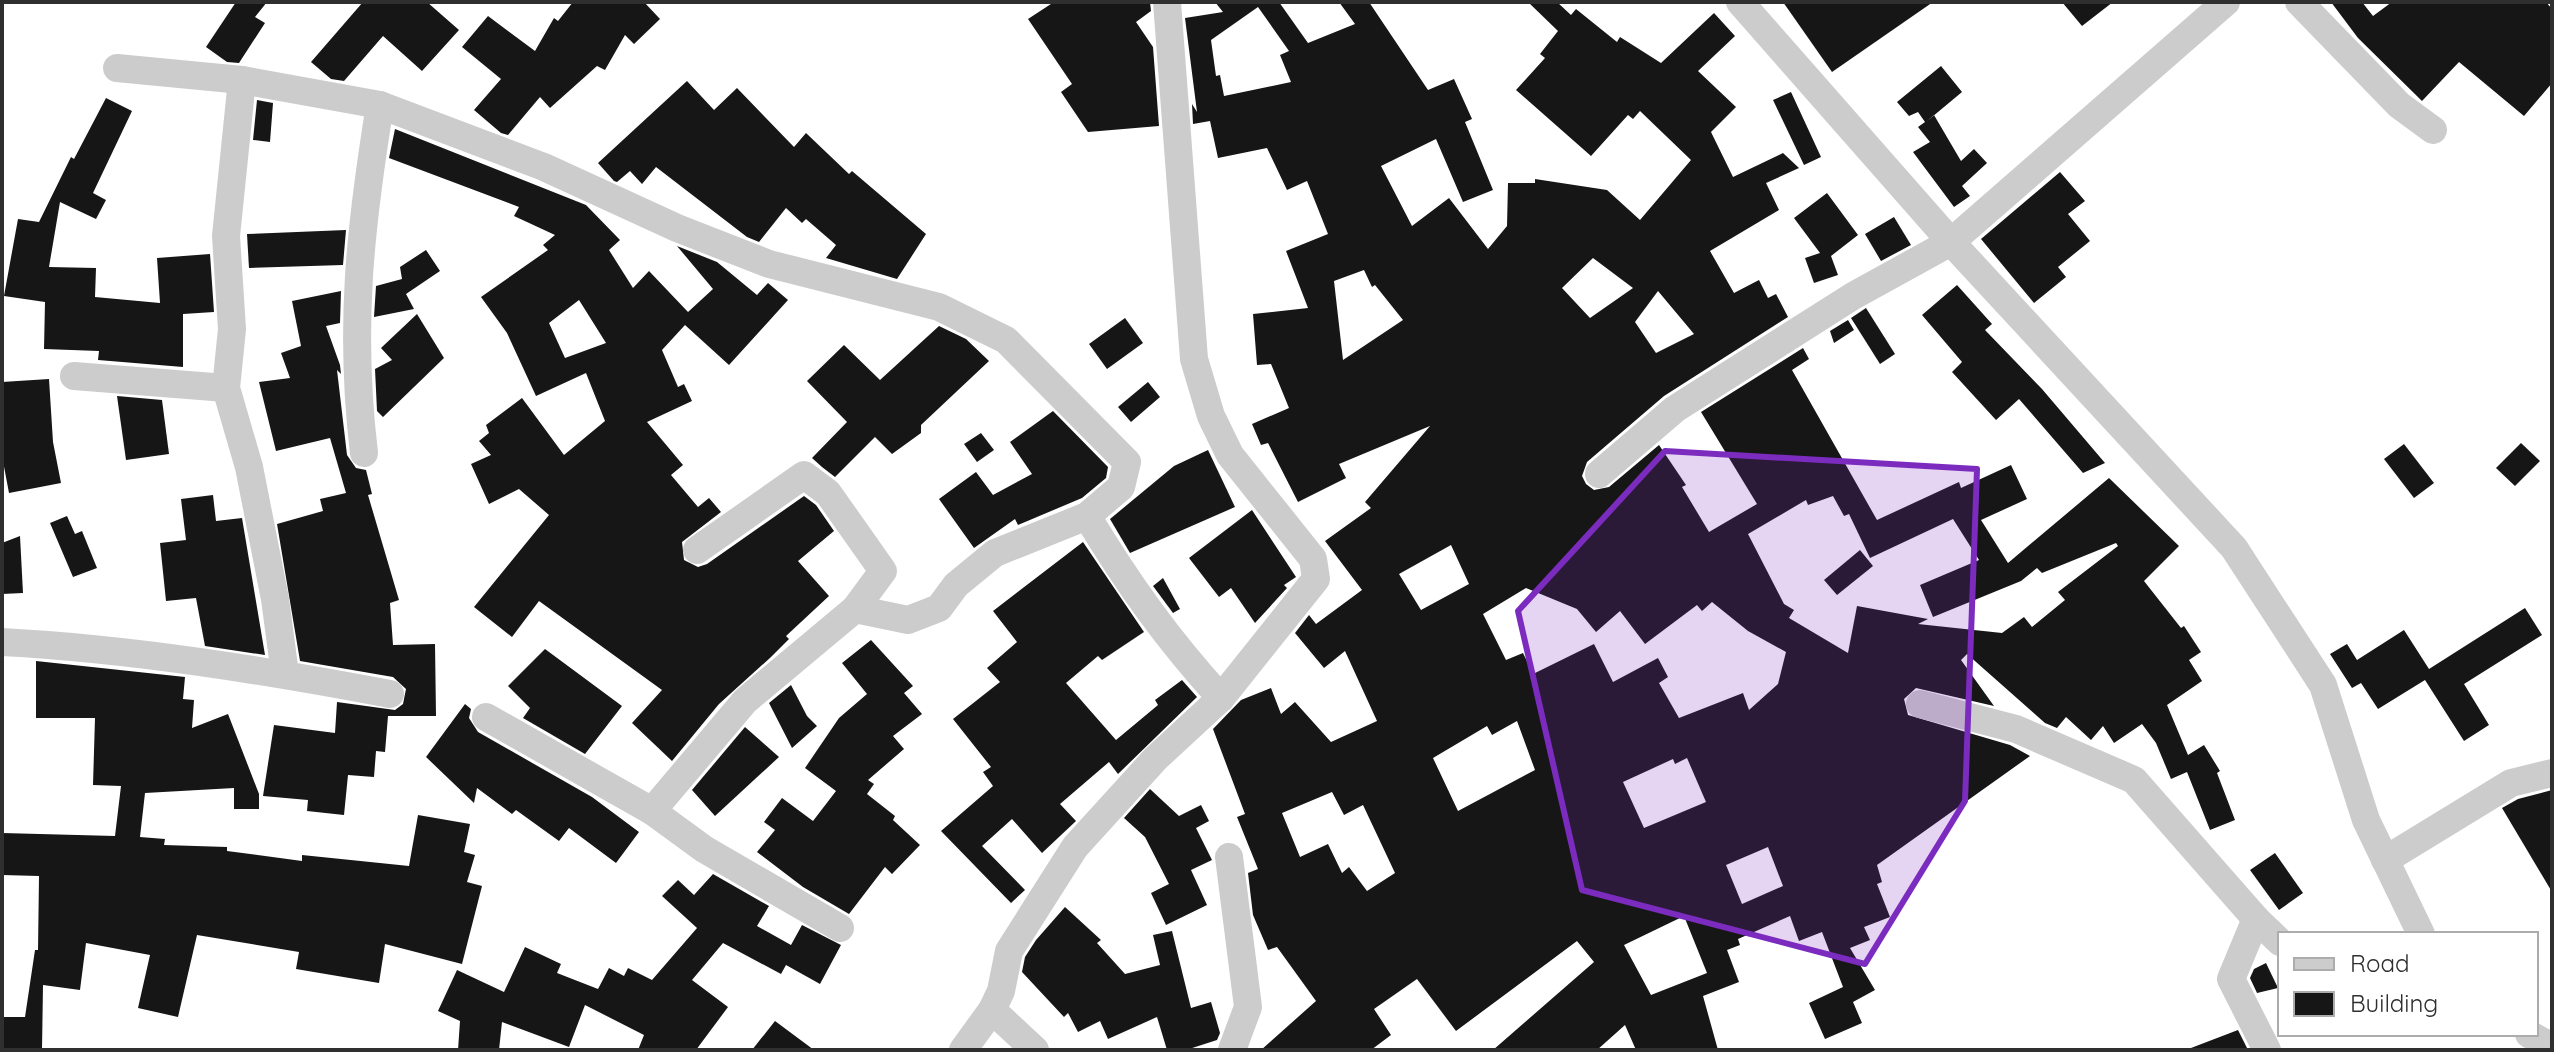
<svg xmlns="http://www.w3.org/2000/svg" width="2554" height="1052" viewBox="0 0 2554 1052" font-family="Quicksand,sans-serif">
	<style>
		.building { fill: #161616; fill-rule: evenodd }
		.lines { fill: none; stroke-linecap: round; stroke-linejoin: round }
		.street { stroke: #ccc; stroke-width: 28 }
		.marked { fill: #7b2cbf; fill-opacity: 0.2; stroke: #7b2cbf; stroke-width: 6; stroke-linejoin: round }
	</style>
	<rect width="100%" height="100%" fill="#fff"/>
	<g class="building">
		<polygon points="236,2 267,2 255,17 265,23 239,63 227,62 206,47"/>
		<polygon points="363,2 427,2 459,30 422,71 383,36 344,81 331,79 311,62"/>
		<polygon points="573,2 644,2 660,19 634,44 625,35 605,70 597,66 550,108 540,97 508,135 501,133 474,110 501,79 462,47 488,16 535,51 554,18 558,21"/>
		<polygon points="1054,2 1150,2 1151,11 1136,22 1153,47 1159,126 1088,132 1061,92 1072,84 1028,19"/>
		<path d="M1215 2H1279L1308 43 1355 24 1339 2H1369L1428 90 1454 79 1472 119 1465 122 1493 190 1463 202 1436 139 1381 166 1412 226 1449 198 1488 249 1507 226 1508 183H1535V179L1607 190 1640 220 1691 160 1640 111 1633 119 1628 115 1591 156 1516 90 1545 58 1540 54 1558 31 1528 2H1557L1571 15 1576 9 1617 42 1620 37 1661 63 1714 13 1735 36 1698 71 1736 107 1711 132 1733 177 1783 153 1799 168 1766 183 1779 210 1710 251 1734 293 1759 280 1768 298 1776 294 1788 317 1664 396 1587 462 1582 476 1586 484 1594 490 1609 487 1659 445 1686 485 1682 487 1709 532 1757 504 1701 412 1803 348 1809 359 1792 370 1877 520 1959 482 1961 488 2011 465 2027 499 1981 520 2008 563 2109 478 2179 546 2144 581 2181 628 2184 626 2201 652 2189 660 2202 681 2167 705 2188 755 2204 745 2220 771 2217 773 2235 820 2210 830 2187 772 2171 779 2156 743 2142 724 2114 743 2103 726 2091 740 2066 717 2057 728 2045 723 1967 654 1961 660 1994 706 1916 688 1904 699 1908 715 2010 745 2030 756 1877 865 1882 882 1877 884 1890 917 1864 927 1870 940 1850 948 1875 990 1853 1002 1862 1023 1825 1039 1809 1003 1843 987 1822 932 1799 941 1790 916 1738 939 1740 945 1727 950 1739 982 1703 996 1718 1050H1636L1625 1025 1597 1050H1493L1594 962 1577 941 1456 1031 1417 979 1374 1009 1391 1035 1371 1050H1261L1316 1001 1277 947 1268 950 1253 915 1248 873 1258 869 1237 817 1245 814 1213 729 1241 700 1271 688 1281 714 1295 702 1331 742 1377 721 1345 651 1324 668 1295 633 1309 615 1316 624 1362 590 1325 541 1371 508 1365 502 1430 426 1339 464 1346 478 1298 502 1268 443 1261 445 1252 424 1289 408 1271 364 1257 365 1253 314 1308 308 1286 251 1328 234 1307 181 1287 190 1267 148 1218 158 1210 121 1193 124 1192 104 1197 112 1185 18 1223 12ZM1258 7 1289 51 1280 55 1291 82 1224 96 1220 75 1216 76 1211 40ZM1593 258 1633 288 1590 318 1562 288ZM1364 270 1372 287 1375 285 1403 320 1343 360 1334 281ZM1658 291 1694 334 1656 353 1635 322ZM1833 496 1844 516 1849 514 1870 558 1953 519 1979 560 1920 585 1933 617 2021 581 2037 568 2042 573 2116 543 2118 546 2058 592 2065 600 2032 627 2024 617 2002 633 1918 624 1928 619 1857 606 1848 653 1789 618 1794 610 1784 604 1748 534 1806 500 1808 505ZM1451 545 1469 584 1421 610 1399 574ZM1526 588 1577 609 1596 632 1620 611 1645 644 1697 605 1702 611 1712 602 1748 631 1786 652 1778 684 1749 710 1743 693 1679 718 1659 683 1668 677 1658 658 1613 682 1594 644 1533 674 1523 653 1506 660 1483 614ZM1517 721 1535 770 1458 811 1433 758 1487 726 1492 735ZM1687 758 1706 802 1644 828 1623 782 1673 759 1675 764ZM1332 792 1344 815 1363 805 1395 873 1367 891 1349 867 1342 873 1328 844 1300 857 1282 813ZM1768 847 1783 886 1742 904 1726 865ZM1684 916 1707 973 1651 995 1624 945Z"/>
		<polygon points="1783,2 1933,2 1832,72"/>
		<polygon points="2062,2 2113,2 2082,26"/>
		<polygon points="2331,2 2362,2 2373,16 2392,2 2546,2 2552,9 2552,83 2524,116 2459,62 2422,101 2358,38"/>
		<polygon points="1941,66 1962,92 1926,122 1934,115 1961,161 1974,149 1987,163 1962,186 1970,196 1954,207 1913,152 1930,142 1918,127 1925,122 1918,112 1909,116 1897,102"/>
		<polygon points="687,81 714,110 737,88 794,147 806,133 849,174 852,171 926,234 897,279 826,258 836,245 806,219 802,223 786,208 759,242 747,237 656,167 642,184 630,171 617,182 614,181 598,163"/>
		<polygon points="1791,92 1821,157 1804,165 1773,100"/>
		<polygon points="106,98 132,111 93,193 106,200 96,219 60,202 49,267 96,268 95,297 160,303 157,258 210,254 214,312 183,314 183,367 98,360 99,351 44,349 45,302 4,296 18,219 39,222 71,157 74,159"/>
		<polygon points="257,100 273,103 270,142 253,140"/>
		<path d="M395 129 586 205 620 240 609 250 633 288 649 271 688 312 713 289 677 246 717 262 757 295 768 283 788 300 729 365 685 325 662 350 678 387 684 384 692 401 647 422 683 465 671 475 698 507 709 498 721 512 682 542 684 560 698 567 707 564 804 496 816 505 834 531 798 561 829 596 786 636 789 639 771 657 719 704 672 761 632 723 662 690 539 601 512 637 474 607 549 515 519 489 489 504 471 464 491 455 479 441 489 433 486 425 522 398 564 455 605 421 586 373 536 396 507 333 481 297 548 250 543 245 555 235 514 216 519 207 389 158ZM579 300 606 343 565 358 549 323Z"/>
		<polygon points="2060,172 2085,201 2068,214 2090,241 2058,267 2066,277 2034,303 1981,239"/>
		<polygon points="1827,193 1858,235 1831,256 1838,275 1814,283 1805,258 1820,253 1794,218"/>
		<polygon points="1894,217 1911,245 1881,261 1865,234"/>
		<polygon points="346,230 343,265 249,268 247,234"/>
		<polygon points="426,250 440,271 406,294 414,309 374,317 376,286 402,279 400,267"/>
		<polygon points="1957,285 1992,324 1985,330 2042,389 2105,463 2083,473 2019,399 1996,420 1952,372 1962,362 1922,315"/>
		<polygon points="341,291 340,323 326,326 340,365 341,374 337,370 347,455 356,468 366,470 372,494 368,495 399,600 390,603 393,645 435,644 436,716 388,716 385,752 376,751 374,777 348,775 344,815 307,811 308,800 263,796 274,725 335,733 337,702 395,710 403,704 406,689 393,677 300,661 277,524 323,511 320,499 346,493 330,438 276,451 259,382 290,378 281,353 301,346 292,301"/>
		<polygon points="1866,308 1895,354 1880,364 1851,318"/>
		<polygon points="417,314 444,358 383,417 377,411 375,369 392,360 381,348"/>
		<polygon points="1125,318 1143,343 1107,369 1089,344"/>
		<polygon points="1848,320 1854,330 1834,343 1830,331"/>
		<polygon points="939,326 966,339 989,361 921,425 921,433 892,454 875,437 835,477 822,467 812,458 847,422 807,381 844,345 880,380"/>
		<polygon points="49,379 53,442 61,483 9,493 2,456 2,382"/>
		<polygon points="1148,382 1160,397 1131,422 1118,407"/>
		<polygon points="117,396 162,400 169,454 126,460"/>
		<polygon points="1053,411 1108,467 1106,478 1082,498 1018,525 1015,519 974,548 939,499 976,472 993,495 1032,474 1010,442"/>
		<polygon points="981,433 994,450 977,462 964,444"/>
		<polygon points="2521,443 2540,461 2515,486 2496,468"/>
		<polygon points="2404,444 2434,483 2414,498 2384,459"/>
		<polygon points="1208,450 1235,507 1130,553 1110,519 1174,466"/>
		<polygon points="213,495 216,521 242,518 265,655 205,646 196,598 166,601 160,543 186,540 181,499"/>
		<polygon points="1252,510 1296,577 1284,585 1287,588 1255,623 1231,588 1219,597 1189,558"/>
		<polygon points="67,516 75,534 82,531 97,568 73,577 50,523"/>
		<polygon points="20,536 23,593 2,594 2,543"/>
		<polygon points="1083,542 1144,632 1102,660 1098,656 1066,683 1116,740 1158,705 1155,700 1182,680 1197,697 1118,774 1109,762 1060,804 1076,821 1042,853 1012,819 982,846 1025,890 1011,903 941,831 993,786 983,772 991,767 953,719 1000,682 987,668 1017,642 993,611"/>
		<polygon points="1860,550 1873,566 1837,595 1824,580"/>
		<polygon points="1163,578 1180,609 1173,613 1153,586"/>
		<polygon points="2525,608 2542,635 2464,684 2489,725 2464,741 2425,680 2378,709 2361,683 2352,688 2330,654 2347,644 2357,660 2404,630 2429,669"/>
		<polygon points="871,640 913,686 904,693 922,714 893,736 904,749 868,780 874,784 867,794 895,816 893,820 920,845 892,874 885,867 849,914 803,887 757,852 775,830 764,822 782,798 813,821 836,791 805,768 839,718 867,694 842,663"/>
		<polygon points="545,649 622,706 585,754 523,718 530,708 508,686"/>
		<polygon points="36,661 185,677 183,699 194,700 192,728 228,714 259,794 259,809 234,809 234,788 145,793 140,837 165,839 164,845 227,847 227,851 302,861 302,855 409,866 418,815 470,824 464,852 475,855 467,882 482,886 462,964 385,944 379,983 296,969 299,952 197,935 178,1017 138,1008 150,955 86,943 80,990 43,985 42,1050 3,1050 3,1017 25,1017 35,950 38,950 39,876 2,875 2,833 115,836 121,786 93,785 95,718 36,718"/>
		<polygon points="791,685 807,716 817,726 792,748 769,703"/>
		<polygon points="465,704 471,709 469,718 478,732 592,797 639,832 616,863 569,828 559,841 516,810 512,814 477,788 474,803 426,757"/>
		<polygon points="745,727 779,757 715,816 692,790"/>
		<polygon points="1150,789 1179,816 1201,805 1209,821 1196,828 1212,860 1191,870 1207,905 1166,925 1151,893 1169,884 1145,837 1124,818"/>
		<polygon points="2552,790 2552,892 2502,808 2518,799"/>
		<polygon points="2275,853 2303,893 2279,910 2250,870"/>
		<polygon points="713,874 769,906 757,926 791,945 802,925 841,945 820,984 786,965 781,974 723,943 692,980 728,1007 696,1050 638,1050 644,1035 585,1005 569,1047 502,1022 499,1050 458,1050 460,1021 438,1011 457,970 504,992 525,947 561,964 557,973 598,989 609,968 624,976 628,968 652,980 697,928 662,896 678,880 694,895"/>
		<polygon points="1065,907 1101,940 1097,943 1125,974 1160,965 1153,935 1172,931 1191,1008 1211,1002 1220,1033 1217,1040 1186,1050 1167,1050 1157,1017 1108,1039 1100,1021 1078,1032 1068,1013 1064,1017 1022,972 1025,957 1036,940"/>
		<polygon points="2266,963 2278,988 2257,993 2250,978 2254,969"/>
		<polygon points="775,1021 814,1050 752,1050"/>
		<polygon points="2238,1030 2248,1050 2192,1050 2191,1048"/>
	</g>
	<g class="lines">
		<g class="street">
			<polyline points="1167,2 1194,359 1211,416 1230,455 1313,559 1316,579 1221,698"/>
			<polyline points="1740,2 1951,242 2234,548 2323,685 2366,820 2421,934"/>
			<polyline points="2299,2 2399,105 2433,130"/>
			<polyline points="117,68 242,80 380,105 544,167 677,228 769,264 939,307 1006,340 1127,462 1121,487 1087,516 995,553 956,585 939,608 908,620 855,609 745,701 652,811"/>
			<polyline points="242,80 226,236 232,329 226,388 249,467 275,599 285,674"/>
			<polyline points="74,376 226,388"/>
			<path d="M364 453C349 328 360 228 380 105"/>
			<polyline points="1599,474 1675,409 1853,296 1951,242 2226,2"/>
			<polyline points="697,550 804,475 828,493 883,571 855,609"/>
			<path d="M2 642C132 649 263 670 390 694"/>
			<polyline points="1920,704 2016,729 2134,780 2256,919 2280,942"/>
			<polyline points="486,717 652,811 704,849 840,928"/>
			<polyline points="1229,857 1248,1007 1232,1050"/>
			<polyline points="2385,860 2511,783 2552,773"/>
			<polyline points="2256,919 2231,979 2267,1050"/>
			<polyline points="2529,1034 2552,1047"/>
			<polyline points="963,1050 992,1010"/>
			<path d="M1035 1050 992 1010 1001 991 1009 951 1075 847 1155 759 1221 698C1168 640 1128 584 1087 516"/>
		</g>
	</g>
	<path class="marked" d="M1665 451 1977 469 1965 801 1865 964 1582 890 1518 611Z"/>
	<rect width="2554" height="1052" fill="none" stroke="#2f2f2f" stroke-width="8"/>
	<rect x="2278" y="932" width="260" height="104" fill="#ffffff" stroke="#acacac" stroke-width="2"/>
	<rect x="2294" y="958" width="40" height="12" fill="#cccccc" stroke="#acacac" stroke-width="2"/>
	<text x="2350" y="972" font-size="24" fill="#2f2f2f">Road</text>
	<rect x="2294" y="992" width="40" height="24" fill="#161616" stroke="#acacac" stroke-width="2"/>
	<text x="2350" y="1012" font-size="24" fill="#2f2f2f">Building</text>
</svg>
